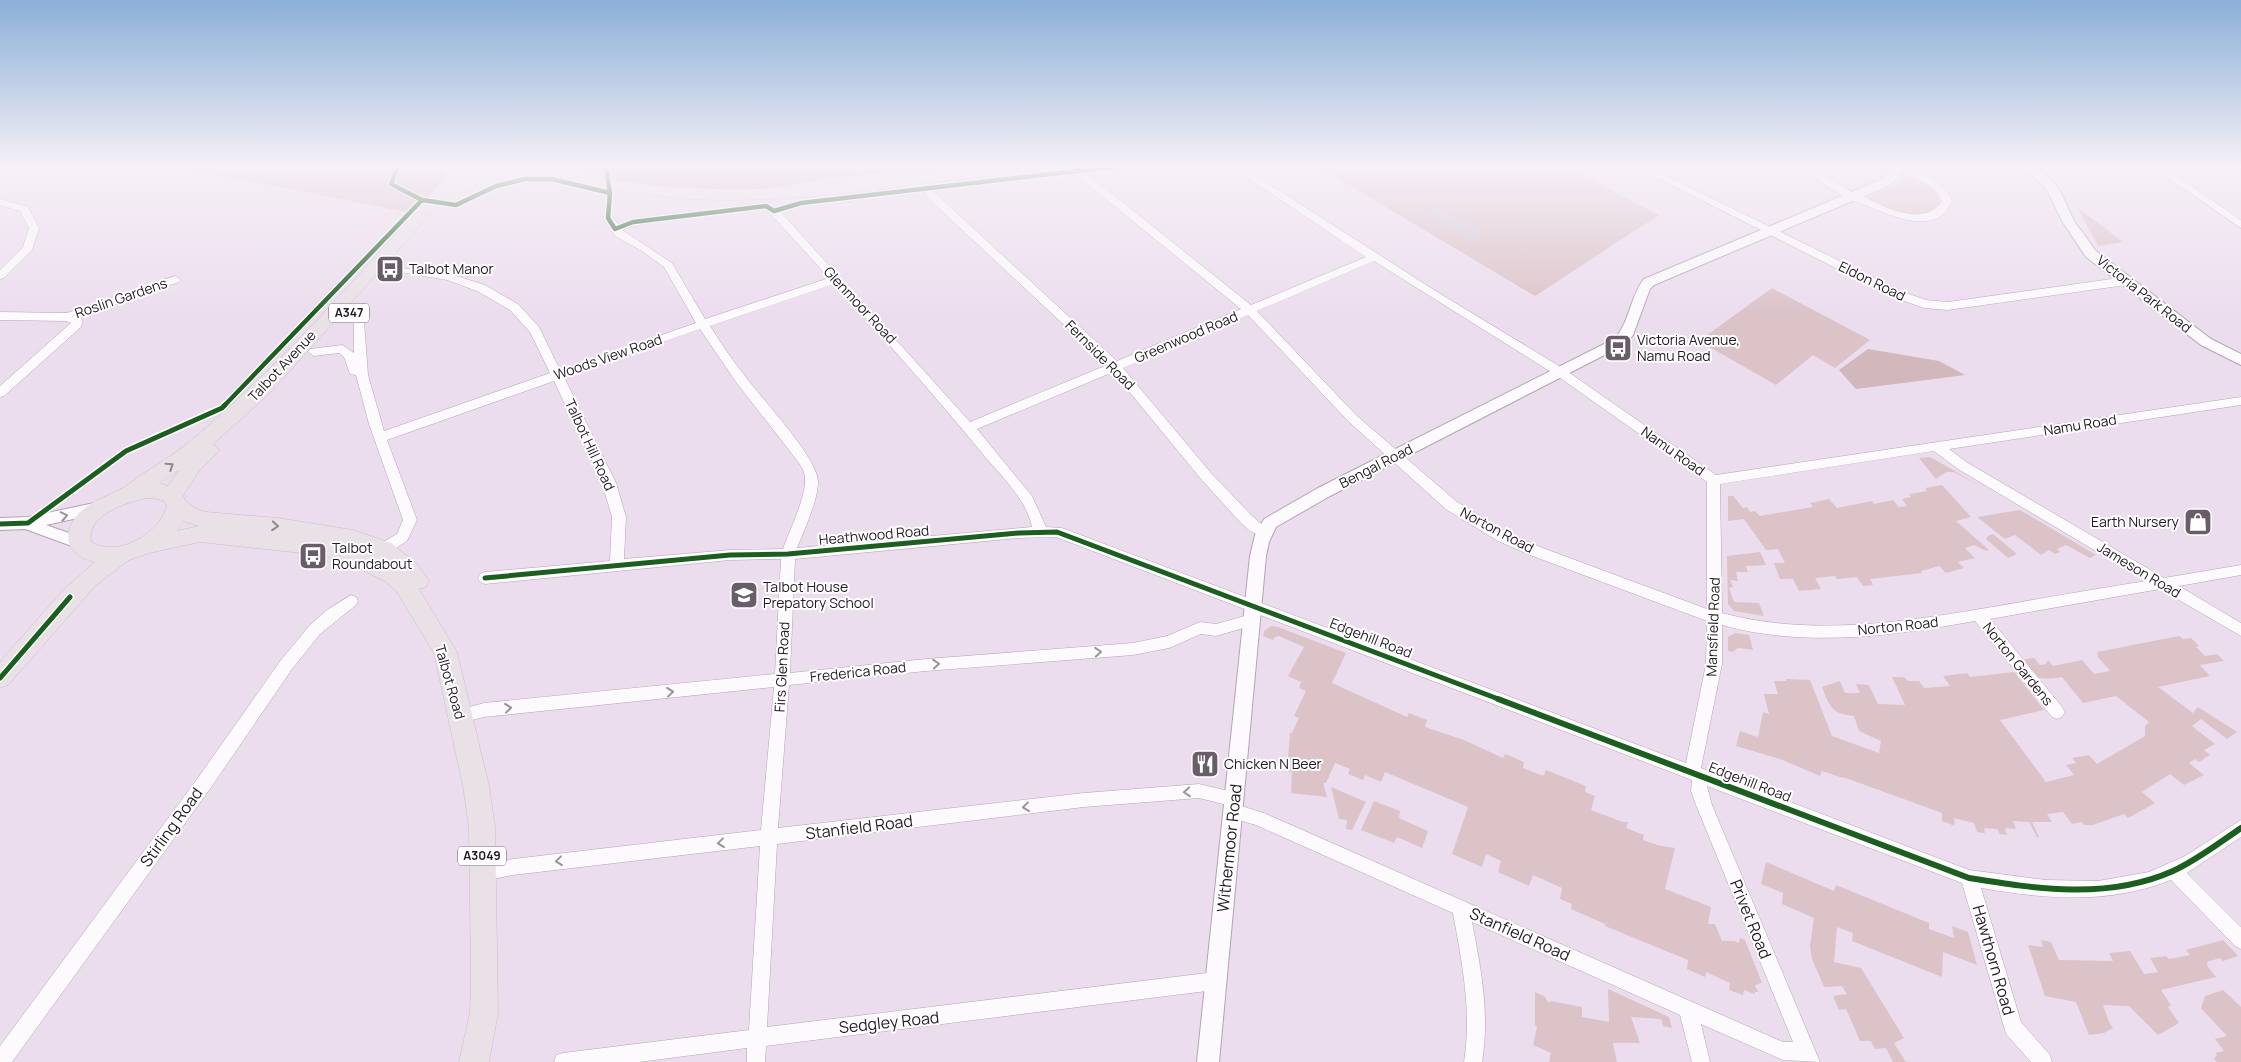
<svg xmlns="http://www.w3.org/2000/svg" width="2241" height="1062" viewBox="0 0 2241 1062" font-family="Manrope,sans-serif">
	<style>
		.green { fill: #dbc3c8 }
		.forest { fill: #d2b7bb }
		.building { fill: #d1cad7 }
		.lines { fill: none; stroke-linecap: round; stroke-linejoin: round }
		.minor-casing { stroke: #b1a5b3; stroke-width: 1 }
		.tertiary-casing { stroke: #b1a5b3; stroke-width: 2 }
		.primary-casing { stroke: #c7c0c8; stroke-width: 1 }
		.minor { fill: #fcfafc; fill-rule: evenodd }
		.tertiary { fill: #fcfafc; fill-rule: evenodd }
		.primary { fill: #e9e1e6; fill-rule: evenodd }
		.cycleway-far2-casing { stroke: #fff; stroke-width: 7 }
		.cycleway-far1-casing { stroke: #fff; stroke-width: 8 }
		.cycleway-casing { stroke: #fff; stroke-width: 9 }
		.cycleway-far2 { stroke: #1b5e20; stroke-width: 4.5 }
		.cycleway-far1 { stroke: #1b5e20; stroke-width: 5 }
		.cycleway { stroke: #1b5e20; stroke-width: 6 }
		.oneway { stroke: #8f878e }
		.oneway2 { stroke: #9a949a }
		.labels { text-anchor: middle; stroke-width: 4; stroke-linejoin: round; paint-order: stroke }
		.shield { fill: #fff; stroke: #645d65; stroke-width: 1 }
		.shield-label { font-size: 12px; font-weight: bold; fill: #221823 }
		.poi-label { font-size: 14px; fill: #221823; stroke: #fff; text-anchor: start }
		.street-label { font-size: 14px; fill: #221823; stroke: #fff }
		.near-street-label { font-size: 16px; fill: #221823; stroke: #fff }
	</style>
	<rect width="100%" height="100%" fill="#ecddee"/>
	<g class="green">
		<polygon points="173,166 435,166 441,168 446,178 428,201 422,200 411,213"/>
		<polygon points="1317,166 1563,166 1659,215 1535,296"/>
		<path d="M1911 173C1923 180 1938 186 1940 202 1930 227 1882 206 1865 199L1893 186Z"/>
		<polygon points="2078,208 2123,242 2098,246"/>
		<polygon points="1772,288 1870,340 1835,368 1813,355 1776,385 1699,341"/>
		<polygon points="1929,457 1934,459 1980,486 1954,472 1946,472 1936,479 1919,458"/>
		<polygon points="1942,485 1971,517 1956,521 1989,550 1986,551 1974,545 1965,548 1975,558 1958,562 1964,568 1946,573 1939,566 1921,571 1922,573 1870,579 1873,585 1863,586 1857,577 1837,579 1835,576 1815,578 1821,589 1799,591 1793,579 1780,579 1774,563 1785,563 1778,549 1766,550 1744,519 1728,521 1728,496 1733,496 1743,508 1747,507 1750,512 1755,511 1760,516 1813,507 1810,503 1829,499 1837,508 1872,501 1874,504 1893,500 1899,507 1907,506 1902,499 1911,497 1909,494 1927,491 1925,488"/>
		<polygon points="2020,510 2096,555 2090,558 2066,545 2057,549 2060,552 2055,554 2049,550 2041,555 2015,535 2005,539 1977,517"/>
		<polygon points="1993,534 2017,554 2008,558 1986,539 1988,536"/>
		<polygon points="1760,552 1766,565 1746,566 1748,572 1736,572 1738,581 1730,580 1733,587 1729,588 1734,602 1759,603 1764,616 1734,611 1728,604 1727,556"/>
		<polygon points="1271,626 1278,627 1346,653 1332,683 1407,717 1409,713 1427,720 1425,727 1464,740 1503,758 1505,754 1524,762 1523,768 1543,776 1546,770 1586,786 1585,792 1595,796 1591,810 1623,822 1628,822 1626,828 1644,835 1643,840 1657,845 1675,848 1665,889 1711,907 1708,924 1715,924 1722,941 1734,941 1739,943 1740,938 1745,940 1762,983 1755,985 1758,992 1755,992 1755,994 1744,990 1743,995 1729,990 1730,983 1706,972 1705,977 1687,969 1688,960 1605,926 1605,924 1571,909 1572,904 1560,899 1562,888 1533,875 1529,886 1498,872 1501,861 1486,854 1482,867 1452,854 1468,807 1385,772 1381,782 1365,775 1363,780 1348,774 1350,769 1335,763 1326,783 1323,783 1327,797 1291,793 1292,772 1287,771 1290,733 1292,733 1299,718 1294,716 1306,691 1299,688 1301,682 1288,676 1304,647 1279,636 1275,637 1273,640 1263,636 1264,631"/>
		<polygon points="1735,633 1749,635 1753,650 1738,648 1733,652 1728,651 1728,637"/>
		<path d="M2179 636 2183 639 2191 638 2199 646 2196 647 2205 656 2217 654 2224 661 2200 665 2210 676 2158 687 2193 713 2198 707 2237 732 2227 739 2201 719 2192 726 2215 744 2204 750 2210 755 2199 762 2195 759 2189 763 2204 775 2184 785 2170 774 2142 792 2155 803 2128 818 2124 814 2093 825H2084L2082 822 2072 824 2063 812 2047 814 2052 822H2032L2039 837H2037L2029 822 2013 821 2016 829 2005 828 2007 835 2000 834 1997 829 1984 828 1985 833 1977 832 1974 823 1954 818 1955 826 1942 821V813L1843 777V778L1822 771 1820 776 1780 759 1736 746 1740 731 1758 737 1763 712 1769 714 1764 694H1778L1774 681H1786V679L1810 680 1832 736 1879 753 1881 741 1859 731 1854 716C1832 714 1829 706 1822 687L1840 681 1845 693H1860L1856 684 1869 685 1878 704 1905 705 1892 677H1904L1908 681H1919L1924 688 1950 686 1943 676 1967 673 1970 677 2014 672 2044 710 2000 720 2046 782 2074 775 2066 765 2076 763 2072 758 2089 755 2097 764 2145 736V726L2149 722 2116 696 2083 703 2062 677C2038 681 2035 679 2019 660L2034 658 2040 665 2046 664 2048 660 2053 666 2082 660 2094 674 2110 671 2098 657 2097 652Z"/>
		<polygon points="1331,787 1366,802 1352,830 1346,829 1347,820 1339,819"/>
		<polygon points="1374,801 1400,811 1399,818 1428,831 1422,848 1397,837 1394,843 1361,830"/>
		<polygon points="1766,862 1834,891 1836,885 1929,923 1929,929 1954,938 1952,926 1968,932 1977,965 1943,952 1942,977 1852,941 1853,933 1837,927 1834,962 1861,968 1904,1038 1894,1043 1906,1062 1893,1062 1886,1048 1875,1049 1871,1041 1860,1041 1846,1009 1839,1010 1833,996 1847,994 1842,986 1824,987 1812,959 1810,946 1814,918 1782,904 1783,893 1761,884"/>
		<polygon points="2041,940 2051,942 2059,960 2113,961 2109,953 2130,951 2144,974 2158,972 2150,958 2166,956 2169,959 2190,955 2186,950 2223,940 2238,956 2223,961 2220,958 2207,962 2208,967 2216,977 2161,990 2171,1005 2168,1007 2179,1023 2158,1035 2129,1006 2103,1005 2109,1022 2113,1028 2104,1033 2089,1035 2076,1002 2045,996 2028,945 2043,947"/>
		<polygon points="1608,989 1669,1017 1672,1028 1663,1026 1661,1019 1631,1017 1640,1043 1613,1043 1617,1062 1549,1062 1551,1053 1533,1045 1537,1027 1535,1025 1535,992 1544,996 1549,1003 1551,1001 1582,1007 1582,1017 1609,1022"/>
		<polygon points="2223,990 2241,1007 2241,1062 2217,1062 2214,1059 2217,1055 2215,1053 2224,1051 2215,1039 2227,1036 2201,1008 2205,996"/>
	</g>
	<g class="forest">
		<polygon points="579,166 957,166 827,178 764,189 696,190 616,180"/>
		<polygon points="1868,349 1939,361 1965,375 1856,389 1839,370"/>
	</g>
	<polygon class="building" points="1439,207 1484,233 1471,241 1426,214"/>
	<g class="lines">
		<defs>
			<g id="minor">
				<path d="M1230 166H1241L1434 290 1564 369 1716 475 2241 397V405L1949 449 1968 463 2164 578 2241 565V575L2179 586 2241 623V636L2160 589 1990 619 2062 707 2065 712 2062 717 2057 719 2052 717 1975 621C1892 636 1804 648 1722 625V664L1701 768 1969 870 2046 880 2098 881 2149 872 2185 856 2241 820V837L2187 873 2241 927V949L2235 946 2171 880C2107 905 2047 899 1981 888L2021 1022 2050 1055 2052 1062H2031L2006 1034 2004 1027 1962 883 1707 786 1712 805 1820 1062 1783 1060 1701 1024 1710 1062H1692L1680 1015 1472 922C1481 969 1490 1014 1482 1062H1464C1472 1011 1462 963 1453 913L1256 825 1228 817 1226 812 1228 807 1231 806 1199 798 1084 807 777 844 767 1027 1215 972 1221 975 1224 981 1221 987 1215 990 766 1046 765 1062H747V1048L639 1062H554L556 1055 563 1053 749 1030 760 846 513 875 483 881 477 879 474 873 477 867 513 859 761 830 774 687 484 717 460 723 455 721 452 716 455 711 484 703 775 674 781 559 730 560 485 584 480 582 478 578 480 574 485 572 610 561 612 517 602 483 554 381 387 440 417 520 407 541 388 553H378L376 549 378 545 397 534 403 520 369 424 356 375 350 374 344 357 339 353 314 356 308 352 310 349 342 345 354 353V324L356 321H364L368 375 384 431 550 373 530 332 510 310 477 291 447 280 400 272 398 270 400 268 453 275 485 285 518 304 539 327 560 370 696 323 664 267 642 251 615 236 603 218 604 216H612L618 224 633 219 766 203 778 209 970 422 1107 365 927 197 924 190 836 203 832 202V198L916 185 1081 169 1251 305 1366 257ZM1075 174 1241 309 1117 361 936 194 934 189ZM764 209 770 213 829 278 705 319 672 263 622 230 635 225ZM1374 261 1556 375 1707 482V609L1540 547 1508 533 1457 502 1357 416 1257 311ZM834 284C885 339 934 395 982 453 1000 475 1026 498 1032 527L797 548C804 530 818 501 818 482 818 458 761 398 745 376 732 360 721 343 710 326ZM1248 315 1349 422 1447 510 1498 541 1530 555 1707 621 1706 664 1686 763 1062 528 1046 527 1032 496 977 429 1113 372 1201 479 1241 523 1250 531 1259 535H1269L1271 531 1269 527 1260 523 1251 515 1211 473 1123 368ZM700 329 736 382 796 459C799 463 803 468 804 473 810 490 789 531 783 549L730 550 624 559 626 517 616 483 564 377ZM1934 451 1958 469 2146 581C2095 589 2044 598 1992 607 1904 622 1811 637 1722 613L1720 484ZM1056 537 1692 780 1691 791 1696 805 1793 1042H1783L1264 813 1238 805 1241 804 1243 799 1241 794 1199 784 1084 793 778 828 789 685 926 671 1133 655 1169 648 1201 634 1216 636 1257 624 1259 620 1257 616 1252 614 1216 624 1200 622 1167 636 1133 643 926 659 790 673 795 559 1019 538Z"/>
				<polygon points="1634,166 1646,166 1901,291 1926,300 1948,302 2126,277 2132,281 2126,285 1948,310 1924,308 1893,297"/>
				<path d="M1797 166H1809L1853 193 1859 194C1881 206 1924 229 1942 201 1932 178 1912 182 1898 168L1899 166C1921 165 1944 182 1952 201 1950 205 1947 211 1944 214 1917 235 1873 205 1847 199Z"/>
				<polygon points="2151,166 2162,166 2241,220 2241,228"/>
				<polygon points="0,199 28,207 39,228 32,250 4,278 0,279 0,270 23,247 29,228 20,211 0,205"/>
				<polygon points="175,276 181,280 179,282 79,317 83,321 81,327 4,396 0,397 0,386 71,323 66,321 0,320 0,312 67,313"/>
				<polygon points="351,595 356,597 358,601 356,605 320,634 292,669 212,786 12,1062 0,1062 0,1046 200,775 281,660 310,625 327,610"/>
			</g>
			<g id="tertiary">
				<path d="M1898 166H1911L1888 186 1654 285 1650 289 1633 335 1624 345 1330 496 1276 527 1269 542 1266 556 1219 1062H1197L1250 556 1255 535 1264 519 1318 488 1614 339C1630 323 1630 296 1644 279L1880 180Z"/>
				<polygon points="2020,166 2033,166 2048,176 2060,191 2074,221 2096,251 2211,339 2241,354 2241,365 2201,345 2086,257 2062,221 2048,192 2040,182"/>
				<polygon points="99,502 105,504 107,508 105,512 46,525 86,539 88,543 86,547 80,549 25,529 0,530 0,518 28,517"/>
			</g>
			<g id="primary">
				<path d="M489 166H509L507 169C498 173 489 176 481 180 468 186 457 211 442 201L271 392 212 445 216 446 219 451 199 471 183 496C187 505 197 510 206 512L278 518 353 530 391 543 417 564 429 581 426 587 419 589 457 652 489 786 495 827 498 1013 489 1062H459L470 1013 471 979 469 827 463 786 434 653 397 592 386 582 341 559 320 555 200 542 149 553 129 560 96 585 8 685 0 688V662L62 591 95 562C71 557 60 539 75 518 86 503 103 498 119 490 126 487 134 480 141 475 156 465 173 455 188 443 284 363 367 266 450 172L478 170ZM179 470 168 486 159 483ZM146 498H155L164 501 167 506C159 534 118 558 91 542 86 515 125 503 146 498ZM183 521 199 526 177 531Z"/>
				<path d="M520 166H545L607 179 661 187 742 190 848 183 987 166H1031L1029 169 1023 171C922 183 820 201 717 200 651 199 586 187 522 169Z"/>
			</g>
		</defs>
		<use href="#minor" class="minor-casing"/>
		<use href="#tertiary" class="tertiary-casing"/>
		<use href="#primary" class="primary-casing"/>
		<use href="#minor" class="minor"/>
		<use href="#tertiary" class="tertiary"/>
		<use href="#primary" class="primary"/>
		<defs>
			<g id="cycleway-far2">
				<polyline points="606,166 610,193 608,218 615,229 633,222 766,206 774,211 801,203 1120,166"/>
				<polyline points="422,200 456,205 496,186 525,179 552,179 610,193"/>
				<polyline points="224,406 422,200 391,184 398,166"/>
			</g>
			<g id="cycleway-far1">
				<polyline points="0,524 28,523 126,451 222,408 225,405"/>
				<polyline points="485,578 730,555 788,554 1019,533 1057,532 1501,700"/>
				<polyline points="0,678 70,597"/>
			</g>
			<path id="cycleway" d="M1498 699 1969 878C2037 889 2108 900 2173 871 2197 860 2219 843 2241 828"/>
		</defs>
		<use href="#cycleway-far2" class="cycleway-far2-casing"/>
		<use href="#cycleway-far1" class="cycleway-far1-casing"/>
		<use href="#cycleway" class="cycleway-casing"/>
		<use href="#cycleway-far2" class="cycleway-far2"/>
		<use href="#cycleway-far1" class="cycleway-far1"/>
		<use href="#cycleway" class="cycleway"/>
	</g>
	<defs><path id="oneway-chevron" d="M-2-3.5L2.5 0L-2 3.5" fill="none" stroke-width="1.6" stroke-linecap="round" stroke-linejoin="round" transform="scale(1.25)"/></defs>
	<g class="oneway">
		<use href="#oneway-chevron" transform="translate(170 466) rotate(-34)"/>
		<use href="#oneway-chevron" transform="translate(275 526) rotate(5)"/>
	</g>
	<g class="oneway2">
		<use href="#oneway-chevron" transform="translate(64 516) rotate(-11)"/>
		<use href="#oneway-chevron" transform="translate(1098 652) rotate(-4)"/>
		<use href="#oneway-chevron" transform="translate(936 664) rotate(-5)"/>
		<use href="#oneway-chevron" transform="translate(670 692) rotate(-6)"/>
		<use href="#oneway-chevron" transform="translate(508 708) rotate(-6)"/>
		<use href="#oneway-chevron" transform="translate(1187 792) rotate(175)"/>
		<use href="#oneway-chevron" transform="translate(1026 807) rotate(173)"/>
		<use href="#oneway-chevron" transform="translate(721 843) rotate(173)"/>
		<use href="#oneway-chevron" transform="translate(559 861) rotate(173)"/>
	</g>
	<linearGradient id="sky" x2="0" y2="1"><stop stop-color="#8bafd7"/><stop offset="0.53" stop-color="#f6f0f7"/><stop offset="1" stop-color="#f6f0f7" stop-opacity="0"/></linearGradient>
	<rect width="2241" height="314" fill="url(#sky)"/>
	<defs>
		<symbol id="bus-square" viewBox="-11 -11 22 22"><rect x="-9" y="-9" width="18" height="18" rx="4" fill="#695d6a" stroke="#fff"/><path d="M-5-6H5V4H4V6H2V4H-2V6H-4V4H-5ZM-3.5-4V0h7V-4ZM-3.5 1.2v1.5H-2V1.2ZM2 1.2v1.5H3.5V1.2Z" fill="#fff"/></symbol>
		<symbol id="shop-square" viewBox="-11 -11 22 22"><rect x="-9" y="-9" width="18" height="18" rx="4" fill="#695d6a" stroke="#fff"/><path d="M-5-2.5h2.3a2.7 3.5 0 0 1 5.4 0H5L5.5 6h-11ZM-1.5-2.5h3a1.5 2.3 0 0 0-3 0Z" fill="#fff"/></symbol>
		<symbol id="school-square" viewBox="-11 -11 22 22"><rect x="-9" y="-9" width="18" height="18" rx="4" fill="#695d6a" stroke="#fff"/><path d="M0-5L7-2L0 1L-7-2ZM-4 1L0 2.5L4 1V4Q0 6-4 4Z" fill="#fff"/></symbol>
		<symbol id="restaurant-square" viewBox="-11 -11 22 22"><rect x="-9" y="-9" width="18" height="18" rx="4" fill="#695d6a" stroke="#fff"/><path d="M-5-6h1v4h1v-4h1v4h1v-4h1v5L-1.5 .5V6h-2V.5L-5-1ZM5-6V6H3V1.5H1.5Q1.5-4 5-6Z" fill="#fff"/></symbol>
	</defs>
	<g fill-rule="evenodd">
		<use href="#bus-square" x="374" y="253" width="32" height="32"/>
		<use href="#bus-square" x="1602" y="332" width="32" height="32"/>
		<use href="#shop-square" x="2182" y="506" width="32" height="32"/>
		<use href="#bus-square" x="297" y="540" width="32" height="32"/>
		<use href="#school-square" x="728" y="579" width="32" height="32"/>
		<use href="#restaurant-square" x="1189" y="748" width="32" height="32"/>
	</g>
	<g class="labels">
		<g class="shield">
			<rect x="329" y="303.5" width="40" height="19" rx="4"/>
			<rect x="458" y="846.5" width="48" height="19" rx="4"/>
		</g>
		<g class="shield-label">
			<text x="349" y="317">A347</text>
			<text x="482" y="860">A3049</text>
		</g>
		<g class="poi-label">
			<text x="409" y="274">Talbot Manor</text>
			<text x="1637" y="345">Victoria Avenue,<tspan x="1637" dy="16">Namu Road</tspan></text>
			<text x="2179" y="527" text-anchor="end">Earth Nursery</text>
			<text x="332" y="553">Talbot<tspan x="332" dy="16">Roundabout</tspan></text>
			<text x="763" y="592">Talbot House<tspan x="763" dy="16">Prepatory School</tspan></text>
			<text x="1224" y="769">Chicken N Beer</text>
		</g>
		<g class="street-label">
			<text transform="translate(1872 281) rotate(26)" y="5">Eldon Road</text>
			<text transform="translate(2144 294) rotate(38)" y="5">Victoria Park Road</text>
			<text transform="translate(121 298) rotate(-19)" y="5">Roslin Gardens</text>
			<text transform="translate(860 305) rotate(47)" y="5">Glenmoor Road</text>
			<text transform="translate(1186 337) rotate(-23)" y="5">Greenwood Road</text>
			<text transform="translate(1100 355) rotate(45)" y="5">Fernside Road</text>
			<text transform="translate(608 357) rotate(-19)" y="5">Woods View Road</text>
			<text transform="translate(282 366) rotate(-47)" y="5">Talbot Avenue</text>
			<text transform="translate(2080 425) rotate(-9)" y="5">Namu Road</text>
			<text transform="translate(590 445) rotate(65)" y="5">Talbot Hill Road</text>
			<text transform="translate(1673 451) rotate(35)" y="5">Namu Road</text>
			<text transform="translate(1376 466) rotate(-27)" y="5">Bengal Road</text>
			<text transform="translate(1497 530) rotate(28)" y="5">Norton Road</text>
			<text transform="translate(874 535) rotate(-5)" y="5">Heathwood Road</text>
			<text transform="translate(2139 570) rotate(31)" y="5">Jameson Road</text>
			<text transform="translate(1898 626) rotate(-6)" y="5">Norton Road</text>
			<text transform="translate(1713 627) rotate(-88)" y="5">Mansfield Road</text>
			<text transform="translate(1371 638) rotate(21)" y="5">Edgehill Road</text>
			<text transform="translate(2018 664) rotate(51)" y="5">Norton Gardens</text>
			<text transform="translate(782 667) rotate(-87)" y="5">Firs Glen Road</text>
			<text transform="translate(858 672) rotate(-6)" y="5">Frederica Road</text>
			<text transform="translate(450 682) rotate(74)" y="5">Talbot Road</text>
			<text transform="translate(1750 782) rotate(21)" y="5">Edgehill Road</text>
		</g>
		<g class="near-street-label">
			<text transform="translate(171 827) rotate(-54)" y="6">Stirling Road</text>
			<text transform="translate(859 827) rotate(-7)" y="6">Stanfield Road</text>
			<text transform="translate(1229 848) rotate(-84)" y="6">Withermoor Road</text>
			<text transform="translate(1751 919) rotate(68)" y="6">Privet Road</text>
			<text transform="translate(1520 934) rotate(24)" y="6">Stanfield Road</text>
			<text transform="translate(1994 960) rotate(74)" y="6">Hawthorn Road</text>
			<text transform="translate(889 1022) rotate(-6)" y="6">Sedgley Road</text>
		</g>
	</g>
</svg>
